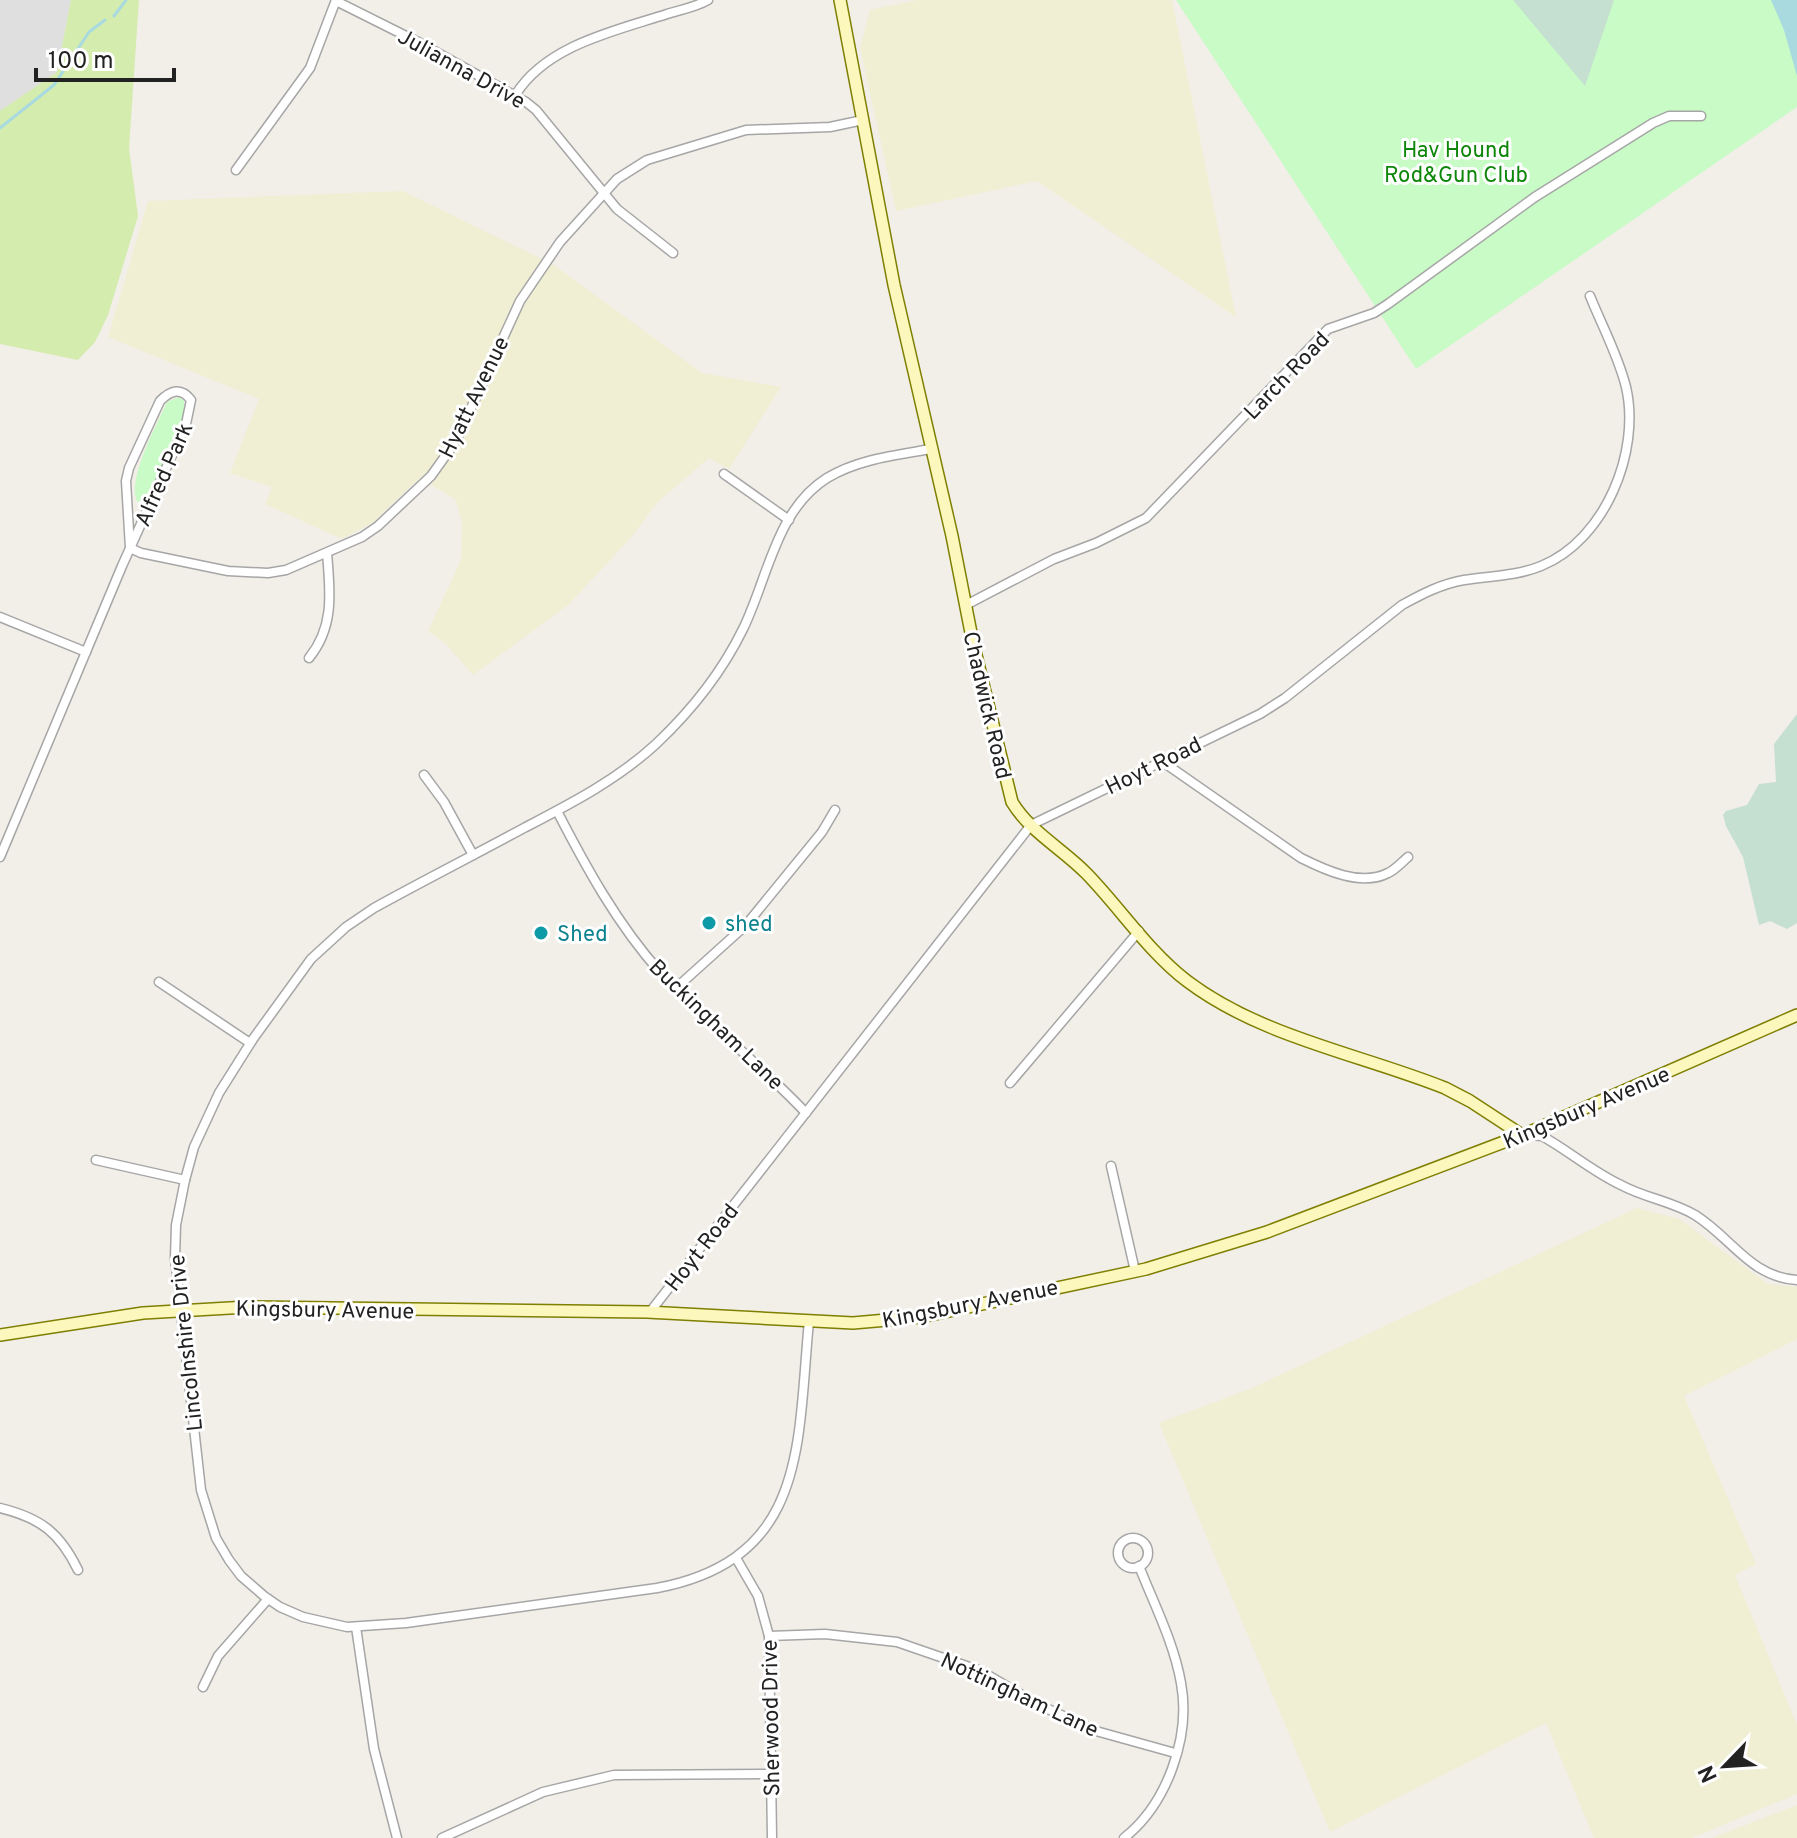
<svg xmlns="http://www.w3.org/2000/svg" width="1797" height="1838" viewBox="0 0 1797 1838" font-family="Overpass,sans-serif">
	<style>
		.residential { fill: #e0dfdf }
		.farmland { fill: #f0efd4 }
		.grass { fill: #d4ecae }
		.wetland { fill: #c5e0d1 }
		.park { fill: #c8fbc6 }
		.water { fill: #a8dae0 }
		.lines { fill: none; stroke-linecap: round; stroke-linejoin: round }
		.stream { stroke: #a8dae0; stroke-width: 3 }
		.street-casing { stroke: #a6a6a6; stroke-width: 11 }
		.secondary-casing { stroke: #7f7f02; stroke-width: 14 }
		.street { stroke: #fff; stroke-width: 8 }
		.secondary { stroke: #fbf7bd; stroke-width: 11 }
		.culture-dot { fill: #0f9aa8; stroke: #fff; stroke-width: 3 }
		.labels { text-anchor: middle; stroke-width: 6; stroke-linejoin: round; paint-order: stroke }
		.street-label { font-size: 22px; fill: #222; stroke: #fff }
		.park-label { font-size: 22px; fill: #0d8609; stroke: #fff }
		.culture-label { font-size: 22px; fill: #0d838f; stroke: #fff; text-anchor: start }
	</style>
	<rect width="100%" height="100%" fill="#f2eee8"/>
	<polygon class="residential" points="0,0 71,0 57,72 0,111"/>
	<g class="farmland">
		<polygon points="917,0 1172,0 1236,317 1037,181 896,211 860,48 870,10"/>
		<polygon points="403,191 554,265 702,373 781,387 729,469 709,458 658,502 629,540 568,605 473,675 446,644 428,631 461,560 462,524 456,500 420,478 372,523 342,539 265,504 272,487 230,473 259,399 108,337 148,201"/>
		<polygon points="1637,1208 1679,1219 1768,1284 1797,1287 1797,1339 1684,1396 1756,1564 1735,1575 1797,1725 1797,1794 1692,1838 1594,1838 1546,1723 1330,1832 1159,1423 1252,1388"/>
		<polygon points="1797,1805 1797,1838 1712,1838"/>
	</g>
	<polygon class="grass" points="71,0 139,0 129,148 138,216 108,315 95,342 78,360 0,344 0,111 57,72"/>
	<g class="wetland">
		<polygon points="1491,0 1701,0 1593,92 1347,101"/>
		<polygon points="1797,714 1797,923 1787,929 1770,921 1759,925 1743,857 1726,826 1723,815 1726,811 1747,805 1759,784 1776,782 1774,744"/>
	</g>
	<g class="park">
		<polygon points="1176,0 1513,0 1585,86 1614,0 1782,0 1797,33 1797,107 1416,369"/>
		<path d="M179 397 184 401 185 414 146 499 138 502C125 482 158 423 167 402Z"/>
	</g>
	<polygon class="water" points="1771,0 1797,0 1797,76 1784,30"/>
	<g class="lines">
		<g class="stream">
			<polyline points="114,16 126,0"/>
			<polyline points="0,128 54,85 89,32 105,20"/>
		</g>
		<defs>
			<g id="street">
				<polyline points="336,1 420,43 526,102 536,110 617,209 673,253"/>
				<path d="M516 94C547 45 615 31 667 14 680 10 696 7 708 0"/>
				<polyline points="236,170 310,68 336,0"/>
				<polyline points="724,474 789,520"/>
				<polyline points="130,548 141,553 228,571 268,573 286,570 362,537 378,526 431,476 456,441 520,301 560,242 617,179 647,160 746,130 830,127 863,120"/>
				<polyline points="966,605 1054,559 1096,543 1146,518 1328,329 1374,313 1388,304 1535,197 1653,123 1669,116 1701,116"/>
				<polyline points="0,617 86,652"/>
				<path d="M309 658C335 626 330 591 327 553"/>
				<path d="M1163 762 1301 858C1325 870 1361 887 1388 873 1395 870 1402 862 1408 857"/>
				<polyline points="424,775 444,802 473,855"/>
				<path d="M557 811C586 867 617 924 660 972 705 1022 759 1063 806 1113"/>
				<path d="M0 857 122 566 186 424 191 400C181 387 171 390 160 401L129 468 126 481 130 548"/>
				<polyline points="159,982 250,1043"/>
				<polyline points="676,988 746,925 822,832 835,810"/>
				<polyline points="1010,1083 1139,931"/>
				<path d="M1529 1135 1542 1136C1569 1151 1593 1172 1621 1185 1645 1198 1671 1201 1695 1215 1732 1238 1750 1277 1797 1280"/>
				<polyline points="96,1160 185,1180"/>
				<polyline points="1111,1166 1135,1271"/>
				<path d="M650 1312 1031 825 1260 714 1285 698 1402 605C1422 594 1441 584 1464 580 1490 576 1517 576 1541 566 1605 540 1641 452 1626 387 1618 355 1602 326 1590 296"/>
				<path d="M809 1321C797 1445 808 1559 657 1588L406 1623 347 1627 303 1617 280 1607 264 1596 241 1576 229 1560 216 1538 201 1490 175 1258 176 1225 185 1180 194 1147 219 1093 253 1039 311 959 346 927 374 908C423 881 474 855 524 828 570 804 617 780 656 744 691 711 722 672 743 629 768 578 776 510 827 478 858 459 897 455 931 449"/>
				<path d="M0 1508C41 1518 60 1533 78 1570"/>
				<circle cx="1133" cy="1553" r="15"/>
				<polyline points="736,1558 758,1596 769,1636 772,1838"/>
				<polyline points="356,1627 374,1749 397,1838"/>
				<polyline points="769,1636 825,1634 897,1642 981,1671 1037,1704 1096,1731 1175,1753"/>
				<polyline points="203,1687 218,1656 268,1599"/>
				<polyline points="442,1838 543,1792 614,1775 772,1774"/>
				<path d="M1124 1838C1167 1804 1191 1737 1181 1683 1174 1643 1154 1604 1139 1566"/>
			</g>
			<g id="secondary">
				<path d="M840 0 894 285 952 536 973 643 1012 802C1030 832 1063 849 1087 874 1120 908 1148 951 1187 981 1261 1037 1360 1054 1445 1088L1470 1101 1522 1135"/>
				<polyline points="0,1335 143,1313 247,1307 647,1312 853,1323 921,1317 1146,1269 1267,1232 1530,1132 1797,1015"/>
			</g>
		</defs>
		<use href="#street" class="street-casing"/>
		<use href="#secondary" class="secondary-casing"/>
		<use href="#street" class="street"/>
		<use href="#secondary" class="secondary"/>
	</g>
	<g class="culture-dot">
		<circle cx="709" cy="923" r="8"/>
		<circle cx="541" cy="933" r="8"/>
	</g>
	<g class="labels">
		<g class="street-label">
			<text transform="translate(462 68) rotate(29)" y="8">Julianna Drive</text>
			<text transform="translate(1286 375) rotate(-46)" y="8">Larch Road</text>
			<text transform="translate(473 397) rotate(-64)" y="8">Hyatt Avenue</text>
			<text transform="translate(163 474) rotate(-66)" y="8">Alfred Park</text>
			<text transform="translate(988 705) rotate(77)" y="8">Chadwick Road</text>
			<text transform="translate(1153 765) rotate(-26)" y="8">Hoyt Road</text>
			<text transform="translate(717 1024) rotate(44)" y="8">Buckingham Lane</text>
			<text transform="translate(1586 1107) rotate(-23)" y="8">Kingsbury Avenue</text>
			<text transform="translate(701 1247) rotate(-52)" y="8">Hoyt Road</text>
			<text transform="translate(970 1303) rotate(-11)" y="8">Kingsbury Avenue</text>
			<text transform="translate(325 1309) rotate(1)" y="8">Kingsbury Avenue</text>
			<text transform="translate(185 1343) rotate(-96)" y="8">Lincolnshire Drive</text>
			<text transform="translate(1020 1694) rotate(25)" y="8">Nottingham Lane</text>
			<text transform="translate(770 1718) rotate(-91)" y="8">Sherwood Drive</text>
		</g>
		<g class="park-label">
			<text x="1456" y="157">Hav Hound<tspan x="1456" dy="25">Rod&amp;Gun Club</tspan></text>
		</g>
		<g class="culture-label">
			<text x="725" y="931">shed</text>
			<text x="557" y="941">Shed</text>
		</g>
	</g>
	<g transform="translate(1725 1766) rotate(245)" stroke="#ffffff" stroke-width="6" paint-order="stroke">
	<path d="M0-6L14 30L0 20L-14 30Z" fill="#222222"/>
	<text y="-12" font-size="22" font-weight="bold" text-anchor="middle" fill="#222222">N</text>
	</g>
	<path d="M36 68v12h138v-12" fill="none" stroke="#222222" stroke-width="4"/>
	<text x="48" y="68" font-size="24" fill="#222222" stroke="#ffffff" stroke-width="6" paint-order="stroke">100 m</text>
</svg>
